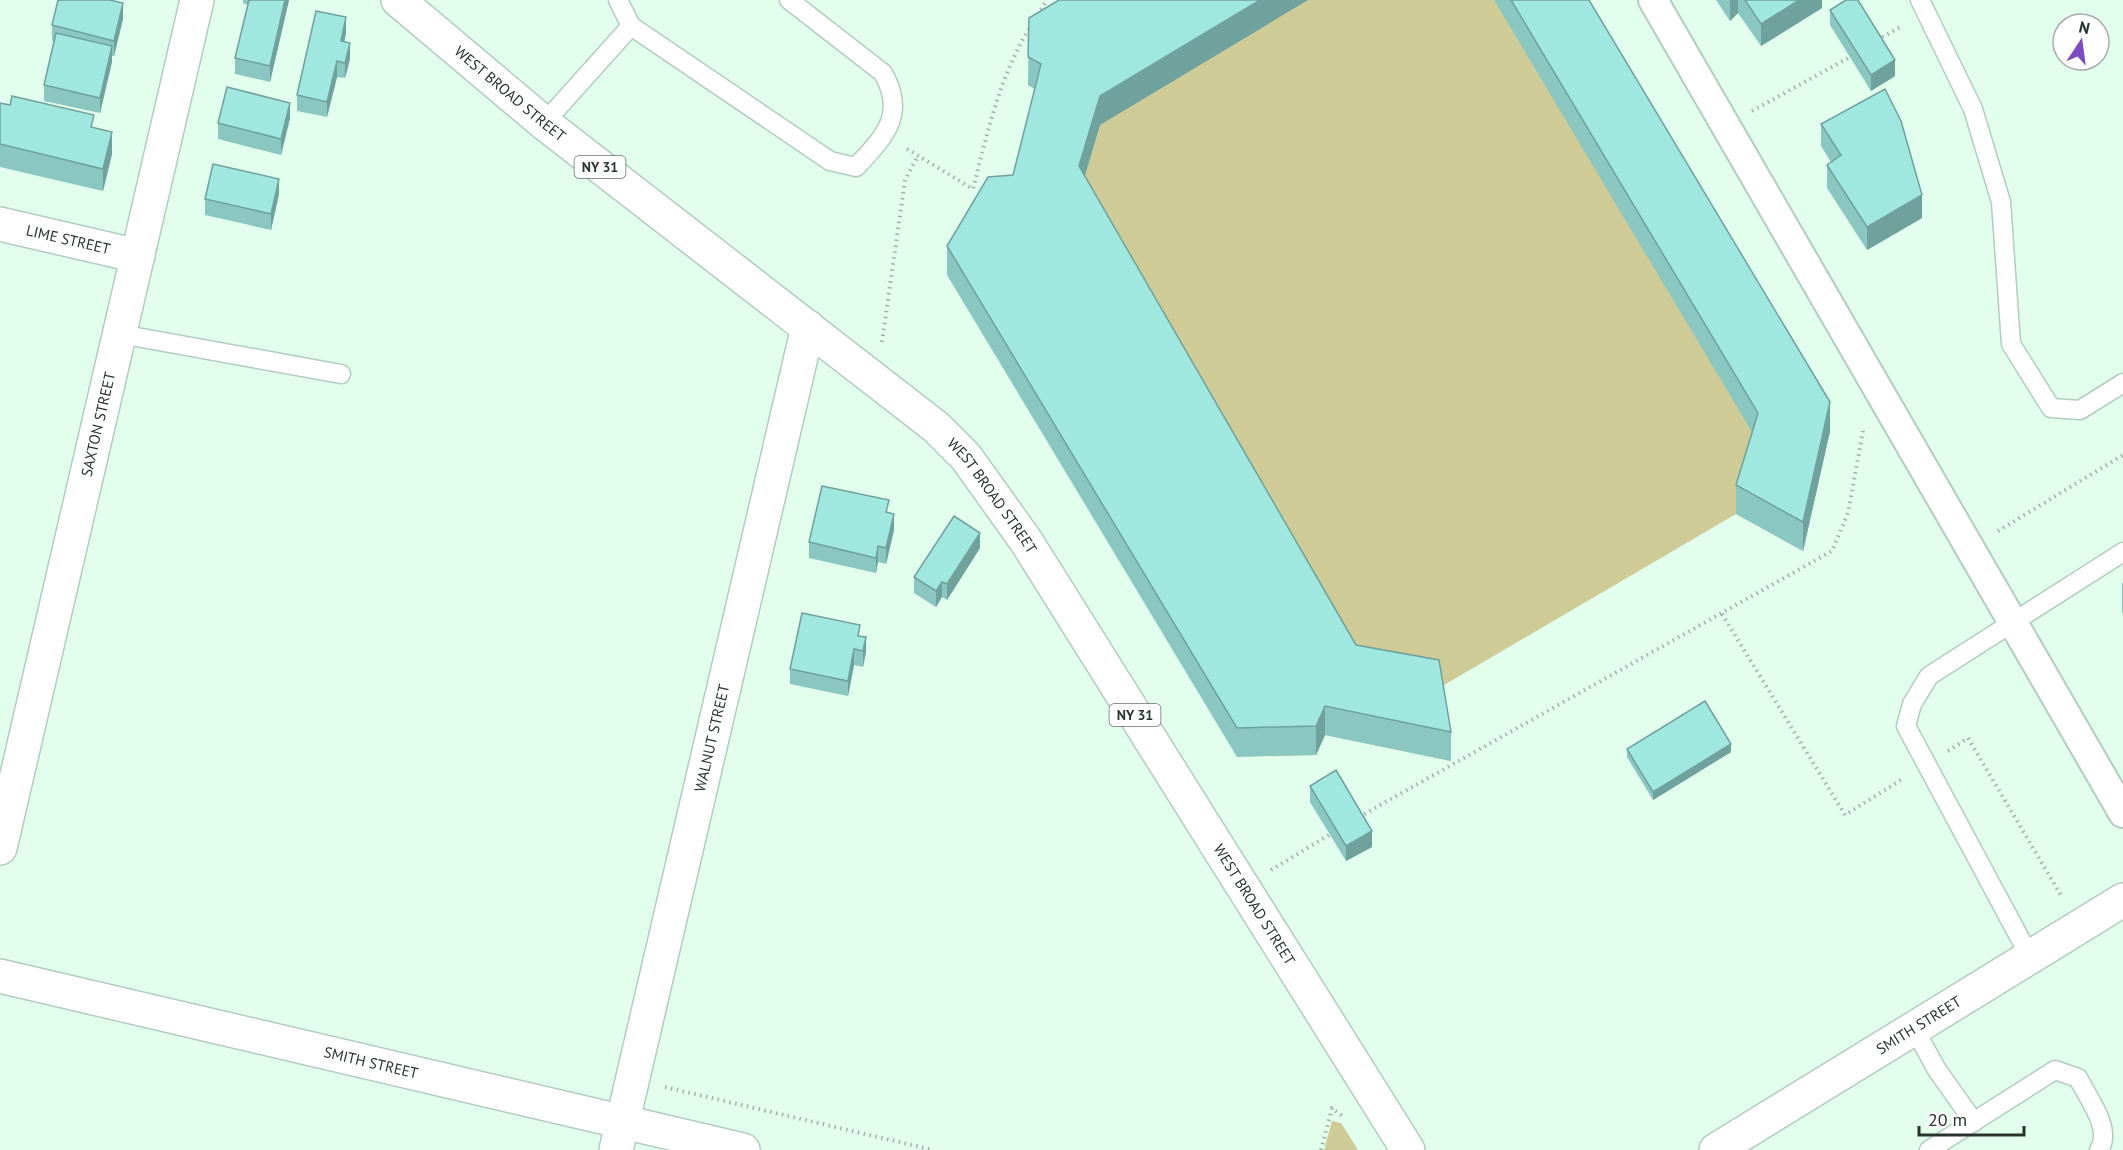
<svg xmlns="http://www.w3.org/2000/svg" width="2123" height="1150" viewBox="0 0 2123 1150" font-family="'PT Sans',sans-serif">
	<style>
		.green { fill: #cfcb97 }
		.lines { fill: none; stroke-linecap: round; stroke-linejoin: round }
		.service-casing { stroke: #b2cdbd; stroke-width: 21 }
		.pedestrian-casing { stroke: #b2cdbd; stroke-width: 32 }
		.minor-casing { stroke: #b2cdbd; stroke-width: 36 }
		.tertiary-casing { stroke: #b2cdbd; stroke-width: 36 }
		.primary-casing { stroke: #b2cdbd; stroke-width: 36 }
		.path { stroke: #9eb3a6; stroke-width: 4; stroke-dasharray: 1.5 4.5; stroke-linecap: butt }
		.service { stroke: #fff; stroke-width: 18 }
		.pedestrian { stroke: #fff; stroke-width: 28 }
		.minor { stroke: #fff; stroke-width: 33 }
		.tertiary { stroke: #fff; stroke-width: 33 }
		.primary { stroke: #fff; stroke-width: 33 }
		.wall { fill: #89c7c0 }
		.shaded-wall { fill: #6fa29c }
		.building { fill: #9fe7df; stroke: #6fa29c; stroke-width: 1.5 }
		.labels { text-anchor: middle; stroke-width: 4.5; stroke-linejoin: round; paint-order: stroke }
		.shield { fill: #fff; stroke: #69716d; stroke-width: 1.5 }
		.shield-label { font-size: 14px; font-weight: bold; fill: #29342e }
		.street-label { font-size: 15px; fill: #29342e; stroke: #fff }
	</style>
	<rect width="100%" height="100%" fill="#e2feed"/>
	<g class="green">
		<polygon points="1107,0 1572,0 1830,431 1803,551 1736,514 1439,688 1451,761 1325,735 1316,755 1257,756 1013,204 1041,93 1029,85"/>
		<polygon points="1332,1121 1341,1123 1358,1150 1324,1150"/>
	</g>
	<g class="lines">
		<defs>
			<g id="service">
				<path d="M618 0 631 26 830 161 856 167C884 137 907 115 883 73L789 0"/>
				<polyline points="1920,0 1973,109 2001,202 2011,344 2051,408 2080,410 2123,383"/>
				<polyline points="544,123 631,26"/>
				<polyline points="120,334 341,374"/>
				<polyline points="2030,957 1906,726 1912,704 1929,676 2123,552"/>
				<polyline points="1914,1028 1937,1070 1974,1122"/>
				<path d="M1929 1150 2055 1070 2078 1078C2088 1098 2113 1130 2099 1150"/>
			</g>
			<polyline id="pedestrian" points="1653,0 2123,813"/>
			<g id="minor">
				<path id="s1" d="M0 224 138 256"/>
				<path id="s2" d="M616 1150 808 327"/>
			</g>
			<g id="tertiary">
				<path id="s3" d="M0 848 197 0"/>
				<path id="s4" d="M0 976 743 1150"/>
				<path id="s5" d="M1716 1150 2123 900"/>
			</g>
			<g id="primary">
				<path id="s6" d="M398 0 544 123 936 427 966 457 1026 541 1408 1150"/>
			</g>
		</defs>
		<use href="#service" class="service-casing"/>
		<use href="#pedestrian" class="pedestrian-casing"/>
		<use href="#minor" class="minor-casing"/>
		<use href="#tertiary" class="tertiary-casing"/>
		<use href="#primary" class="primary-casing"/>
		<g class="path">
			<polyline points="1038,15 1047,0"/>
			<polyline points="1877,40 1902,26"/>
			<polyline points="1752,111 1850,57"/>
			<path d="M907 149 973 189C987 134 1000 74 1031 26"/>
			<polyline points="882,342 905,180 918,156"/>
			<polyline points="1998,531 2123,455"/>
			<polyline points="1722,614 1845,815 1904,778"/>
			<polyline points="1948,751 1968,738 2062,897"/>
			<polyline points="1359,817 1832,551 1848,513 1863,431"/>
			<polyline points="1271,870 1334,832"/>
			<polyline points="665,1087 933,1150"/>
			<polyline points="1321,1150 1332,1108 1345,1118"/>
		</g>
		<use href="#service" class="service"/>
		<use href="#pedestrian" class="pedestrian"/>
		<use href="#minor" class="minor"/>
		<use href="#tertiary" class="tertiary"/>
		<use href="#primary" class="primary"/>
	</g>
	<g class="wall">
		<polygon points="243,0 289,0 270,82 235,74 235,58 248,5 243,3"/>
		<polygon points="1494,0 1589,0 1830,431 1803,551 1736,514 1736,485 1752,432"/>
		<polygon points="1716,0 1822,0 1822,8 1761,46 1738,13 1730,21"/>
		<polygon points="1830,10 1895,76 1871,91 1830,25"/>
		<polygon points="1029,18 1100,125 1085,176 1356,645 1451,732 1451,761 1325,735 1316,755 1237,757 947,275 947,246 1013,175 1035,89 1028,85"/>
		<polygon points="123,19 114,56 112,56 112,62 100,113 44,101 44,85 54,41 52,41 52,25"/>
		<polygon points="346,33 344,42 350,59 345,78 337,77 327,117 297,111 297,95"/>
		<polygon points="0,103 94,128 112,154 103,191 0,167"/>
		<polygon points="290,118 281,155 218,139 218,123"/>
		<polygon points="1821,124 1922,218 1867,250 1827,188 1827,165 1831,162 1821,146"/>
		<polygon points="279,194 271,230 205,215 205,199"/>
		<polygon points="889,513 894,530 886,564 878,562 876,573 809,558 809,542"/>
		<polygon points="980,548 947,600 942,597 936,607 914,593 914,577"/>
		<polygon points="2123,582 2123,614 2122,612 2122,583"/>
		<polygon points="860,636 866,652 863,667 854,665 848,696 790,684 790,669"/>
		<polygon points="1627,749 1731,752 1653,800 1627,757"/>
		<polygon points="1310,786 1372,847 1346,861 1310,802"/>
	</g>
	<g class="shaded-wall">
		<polygon points="285,0 289,0 270,82 270,66"/>
		<polygon points="1260,0 1308,0 1100,125 1079,195 1079,166 1100,96"/>
		<polygon points="1730,0 1738,0 1738,13 1730,21"/>
		<polygon points="1799,0 1822,0 1822,8 1761,46 1761,24"/>
		<polygon points="123,3 123,19 114,56 114,41"/>
		<polygon points="346,17 346,33 341,57 341,41"/>
		<polygon points="350,43 350,59 345,78 345,63"/>
		<polygon points="112,46 112,62 100,113 100,98"/>
		<polygon points="1895,60 1895,76 1871,91 1871,75"/>
		<polygon points="337,61 337,77 327,117 327,102"/>
		<polygon points="290,103 290,118 281,155 281,139"/>
		<polygon points="112,132 112,154 103,191 103,169"/>
		<polygon points="279,179 279,194 271,230 271,214"/>
		<polygon points="1922,195 1922,218 1867,250 1867,227"/>
		<polygon points="1830,402 1830,431 1803,551 1803,522"/>
		<polygon points="894,514 894,530 886,564 886,548"/>
		<polygon points="980,533 980,548 947,600 947,584"/>
		<polygon points="878,546 878,562 876,573 876,558"/>
		<polygon points="942,582 942,597 936,607 936,591"/>
		<polygon points="866,637 866,652 863,667 863,651"/>
		<polygon points="854,649 854,665 848,696 848,681"/>
		<polygon points="1325,706 1325,735 1316,755 1316,726"/>
		<polygon points="1731,744 1731,752 1653,800 1653,792"/>
		<polygon points="1372,831 1372,847 1346,861 1346,846"/>
	</g>
	<g class="building">
		<polygon points="58,0 110,0 123,3 114,41 52,25"/>
		<polygon points="249,0 285,0 270,66 235,58"/>
		<polygon points="1059,0 1260,0 1100,96 1079,166 1356,645 1439,660 1451,732 1325,706 1316,726 1237,728 947,246 988,177 1013,175 1041,64 1028,57 1029,18"/>
		<polygon points="1511,0 1589,0 1830,402 1803,522 1736,485 1758,413"/>
		<polygon points="1745,0 1799,0 1761,24"/>
		<polygon points="1846,0 1858,0 1895,60 1871,75 1830,10"/>
		<polygon points="316,11 346,17 341,41 350,43 345,63 337,61 327,102 297,95"/>
		<polygon points="56,33 112,46 100,98 44,85"/>
		<polygon points="227,87 290,103 281,139 218,123"/>
		<polygon points="1885,89 1901,121 1922,195 1867,227 1827,165 1841,155 1821,124"/>
		<polygon points="12,96 94,115 91,127 112,132 103,169 0,144 0,103 10,105"/>
		<polygon points="213,164 279,179 271,214 205,199"/>
		<polygon points="822,486 889,500 886,512 894,514 886,548 878,546 876,558 809,542"/>
		<polygon points="954,516 980,533 947,584 942,582 936,591 914,577"/>
		<polygon points="802,613 860,625 858,636 866,637 863,651 854,649 848,681 790,669"/>
		<polygon points="1705,701 1731,744 1653,792 1627,749"/>
		<polygon points="1336,770 1372,831 1346,846 1310,786"/>
	</g>
	<g class="labels">
		<g class="shield">
			<rect x="574.5" y="156" width="51" height="22" rx="4.5"/>
			<rect x="1109.5" y="704" width="51" height="22" rx="4.5"/>
		</g>
		<g class="shield-label">
			<text x="600" y="172">NY 31</text>
			<text x="1135" y="720">NY 31</text>
		</g>
		<g class="street-label">
			<text dy="5" stroke="none"><textPath href="#s6" startOffset="146">WEST BROAD STREET</textPath></text>
			<text dy="5" stroke="none"><textPath href="#s1" startOffset="70">LIME STREET</textPath></text>
			<text dy="5" stroke="none"><textPath href="#s3" startOffset="435">SAXTON STREET</textPath></text>
			<text dy="5" stroke="none"><textPath href="#s6" startOffset="776">WEST BROAD STREET</textPath></text>
			<text dy="5" stroke="none"><textPath href="#s2" startOffset="423">WALNUT STREET</textPath></text>
			<text dy="5" stroke="none"><textPath href="#s6" startOffset="1262">WEST BROAD STREET</textPath></text>
			<text dy="5" stroke="none"><textPath href="#s5" startOffset="238">SMITH STREET</textPath></text>
			<text dy="5" stroke="none"><textPath href="#s4" startOffset="381">SMITH STREET</textPath></text>
		</g>
	</g>
	<g transform="translate(2081 42) rotate(13)"><circle r="28" fill="#ffffff" stroke="#a9aeab" stroke-width="1.5"/>
	<path d="M0-4.5L10 22L0 15L-10 22Z" fill="#7a4bc3"/>
	<text y="-9" font-size="16" font-weight="bold" text-anchor="middle" fill="#29342e">N</text>
	</g>
	<path d="M1919 1126v9h105v-9" fill="none" stroke="#29342e" stroke-width="3"/>
	<text x="1928" y="1126" font-size="18" fill="#29342e" stroke="#ffffff" stroke-width="4.5" paint-order="stroke">20 m</text>
</svg>
